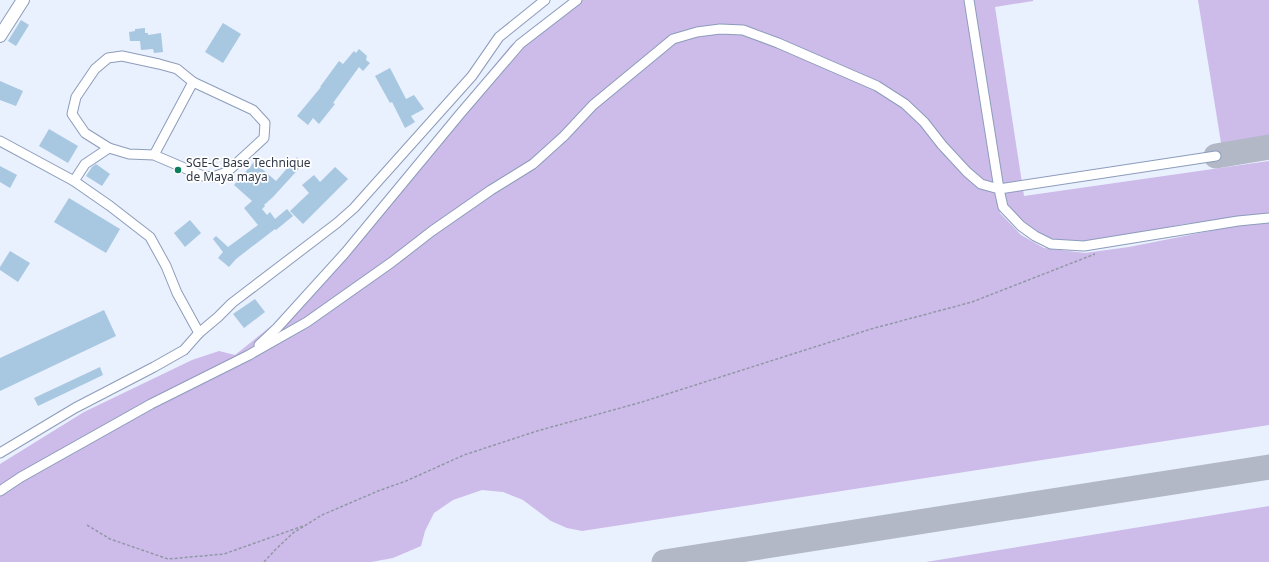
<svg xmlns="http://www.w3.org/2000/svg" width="1269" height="562" viewBox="0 0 1269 562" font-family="'Noto Sans',sans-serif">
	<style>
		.green { fill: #cdbbea }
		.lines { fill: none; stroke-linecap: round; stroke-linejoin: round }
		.taxiway { stroke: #b2b8c6; stroke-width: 25 }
		.building { fill: #a8c7e1 }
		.minor-casing { stroke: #8c9cbb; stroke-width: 11 }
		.major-casing { stroke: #8c9cbb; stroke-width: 14 }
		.path { stroke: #9198a5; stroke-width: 1.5; stroke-dasharray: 3 2; stroke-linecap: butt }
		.minor { stroke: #fff; stroke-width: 9 }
		.major { stroke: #fff; stroke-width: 12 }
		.poi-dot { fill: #0a7f5c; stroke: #fff; stroke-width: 1.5 }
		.labels { text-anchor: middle; stroke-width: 3.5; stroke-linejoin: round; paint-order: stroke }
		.poi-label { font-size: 12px; fill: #333a47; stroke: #fff; text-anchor: start }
	</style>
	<rect width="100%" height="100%" fill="#e9f0fe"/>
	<g class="green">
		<polygon points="570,0 1033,0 1033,1 995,7 1024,196 1269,161 1269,215 1184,224 1104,240 1076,242 1041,237 1017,218 1002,196 995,195 1000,213 1021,235 1044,248 1085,253 1129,247 1235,226 1269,223 1269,425 582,531 567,528 551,521 523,500 503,492 482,490 453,500 434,513 425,531 421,546 393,558 371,562 0,562 0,464 84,412 192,360 219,351 235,355 295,307 511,45"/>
		<polygon points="1198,0 1269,0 1269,142 1222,149"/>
		<polygon points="1269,506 1269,562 926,562"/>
	</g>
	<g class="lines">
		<g class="taxiway">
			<polyline points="1216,156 1269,147"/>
			<polyline points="664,562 1269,467"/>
		</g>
	</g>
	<g class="building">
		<polygon points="21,20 29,25 16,46 8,41"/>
		<polygon points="223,23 241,34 223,63 205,52"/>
		<polygon points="145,28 145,33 148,33 148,35 161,33 163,52 154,53 153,49 141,50 140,41 130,41 129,32 135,31 135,29"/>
		<polygon points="359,49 367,56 366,60 370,63 363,71 359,67 333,103 335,104 319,124 313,118 308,125 297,116 321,87 320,87 339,61 343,64 354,51 356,53"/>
		<polygon points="390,68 406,99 414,95 424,109 411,116 415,122 405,128 392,102 390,103 375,76"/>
		<polygon points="0,81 23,91 16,106 0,100"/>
		<polygon points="49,129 78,146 68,163 39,146"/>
		<polygon points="297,157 304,163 273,197 264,205 265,206 262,209 267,215 270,212 275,219 287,209 293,216 276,230 275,229 236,259 229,267 218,258 223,252 213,239 216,236 228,247 258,225 244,208 252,201 234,185 254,162 276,181"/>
		<polygon points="96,164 110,174 102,186 86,176 92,167"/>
		<polygon points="0,166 17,175 10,188 0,182"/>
		<polygon points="335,167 348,179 303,224 290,211 309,193 302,185 314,175 320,182"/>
		<polygon points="69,198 120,229 106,253 54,222"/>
		<polygon points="190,220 201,233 185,247 174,233"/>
		<polygon points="10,251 30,263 18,282 0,270 0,267"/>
		<polygon points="255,299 265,312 244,328 233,314"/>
		<polygon points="104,310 116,336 0,391 0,358"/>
		<polygon points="100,367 103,375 38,406 34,398"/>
	</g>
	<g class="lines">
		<defs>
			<g id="minor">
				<polyline points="969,0 999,189 1216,156"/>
				<polyline points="0,141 74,181 110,206 150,237 166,266 177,293 199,333 218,317 232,303 337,223 354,208 472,76 499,37 545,0"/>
				<polyline points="109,148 85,133 72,114 76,97 95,69 108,58 122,56 159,64 177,69 193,82"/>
				<polyline points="74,181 85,164 109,148 129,154 154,155 203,176 213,177 227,172 264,138 265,123 253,110 193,82 154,155"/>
				<polyline points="259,345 277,328 345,253 460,114 520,44 577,0"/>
				<polyline points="0,453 75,408 154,367 184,350 199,333"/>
				<polyline points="0,491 21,477 151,404 249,355 307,322 392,262 432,231 491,190 533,164 564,136 593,105 673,39 697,32 720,29 743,30 778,43 877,86 905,104 924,122 942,145 967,172 981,184 999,189 1003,207 1021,226 1035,236 1051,244 1084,246 1238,221 1269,218"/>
			</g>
			<polyline id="major" points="0,36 23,0"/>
		</defs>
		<use href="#minor" class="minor-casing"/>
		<use href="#major" class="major-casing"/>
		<g class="path">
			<polyline points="87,525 110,539 168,559 224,554 303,526"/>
			<polyline points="264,562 275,550 293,533 322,515 378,491 406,481 464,455 537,431 642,402 871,329 972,302 1095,254"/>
		</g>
		<use href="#minor" class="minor"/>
		<use href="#major" class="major"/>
	</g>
	<circle class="poi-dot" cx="178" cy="170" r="4"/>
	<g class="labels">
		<g class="poi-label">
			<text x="186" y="167">SGE-C Base Technique<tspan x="186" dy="14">de Maya maya</tspan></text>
		</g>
	</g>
</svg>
